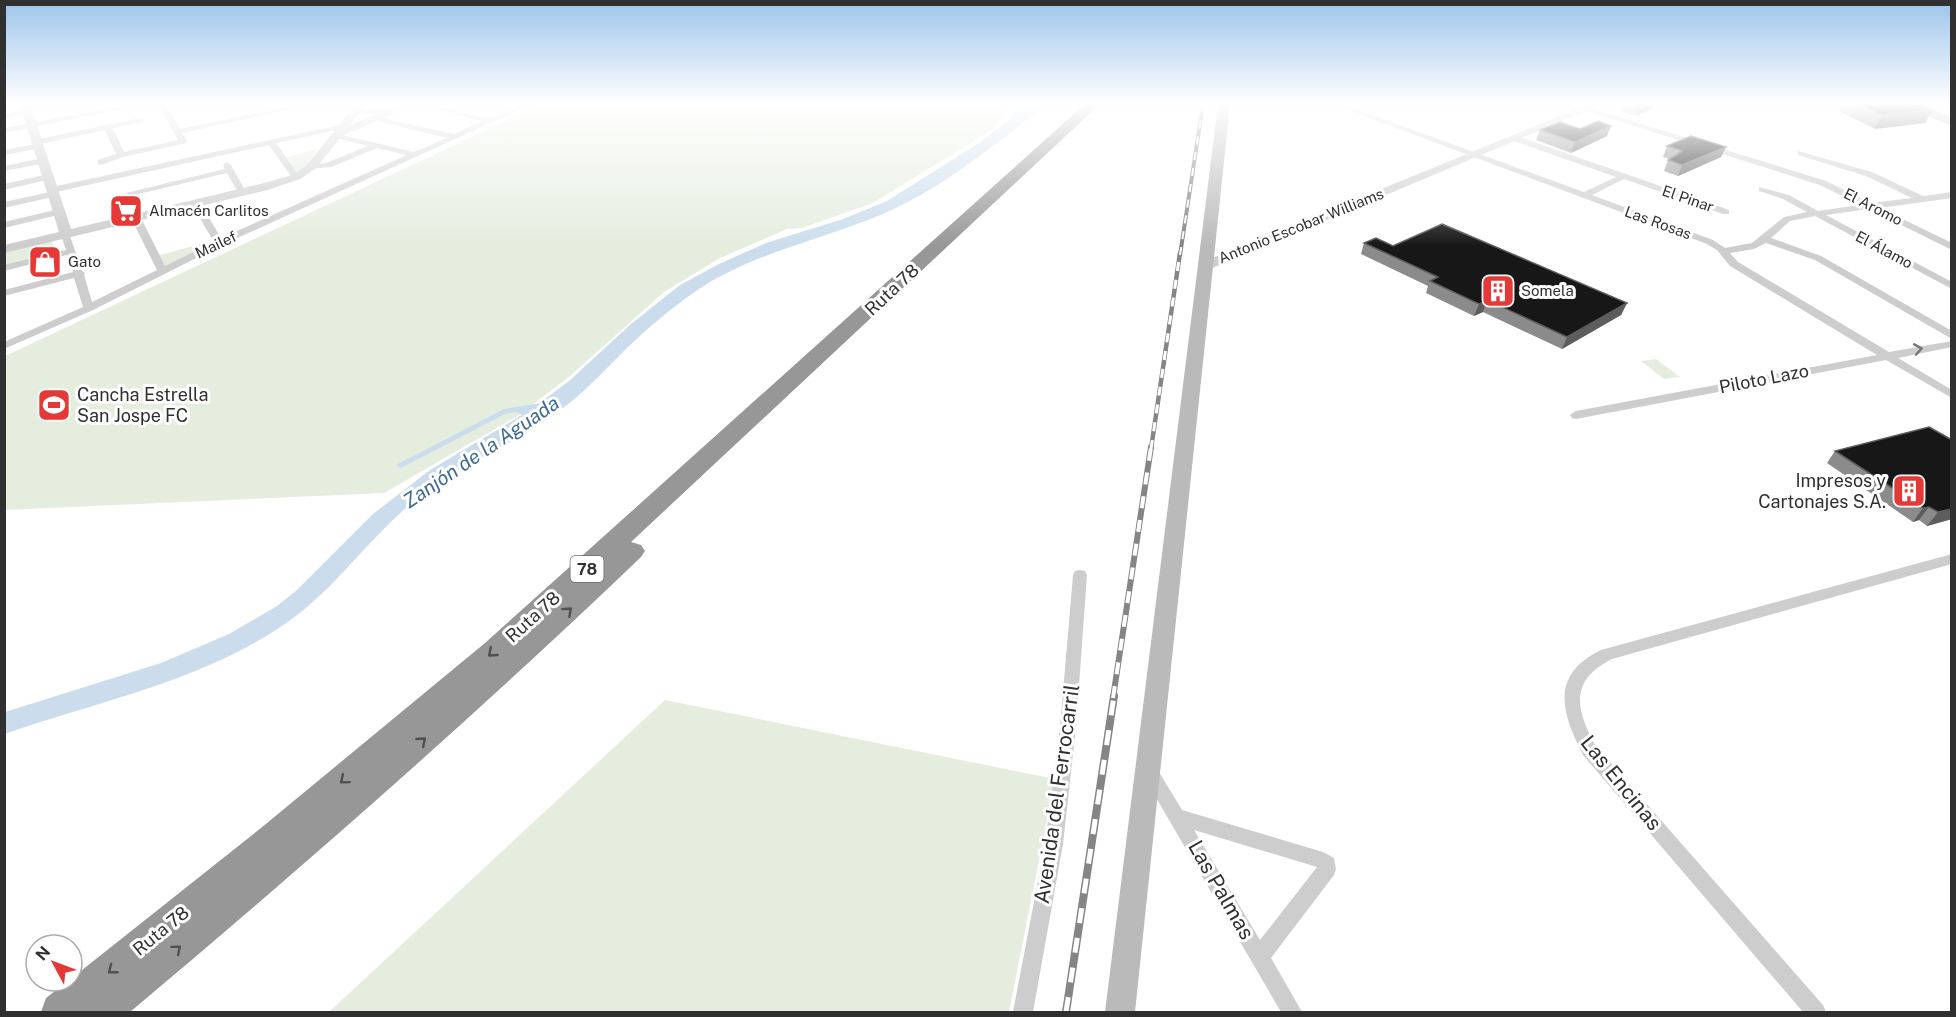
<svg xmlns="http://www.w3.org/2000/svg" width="1956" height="1017" viewBox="0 0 1956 1017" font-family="'Public Sans',sans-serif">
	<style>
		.green { fill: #e5eddf }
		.water { fill: #cbddec }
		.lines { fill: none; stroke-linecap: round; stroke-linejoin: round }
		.minor { fill: #cdcdcd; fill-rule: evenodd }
		.tertiary { fill: #cdcdcd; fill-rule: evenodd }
		.secondary { fill: #bababa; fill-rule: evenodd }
		.primary { fill: #a8a8a8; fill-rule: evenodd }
		.motorway { fill: #979797; fill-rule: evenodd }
		.rail-far3-casing { stroke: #858585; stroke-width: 4 }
		.rail-far2-casing { stroke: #858585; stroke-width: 4.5 }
		.rail-far1-casing { stroke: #858585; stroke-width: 6 }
		.rail-casing { stroke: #858585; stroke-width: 8 }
		.rail-far3 { stroke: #fff; stroke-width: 2; stroke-dasharray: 8; stroke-linecap: butt }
		.rail-far2 { stroke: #fff; stroke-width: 3; stroke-dasharray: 9; stroke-linecap: butt }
		.rail-far1 { stroke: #fff; stroke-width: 4; stroke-dasharray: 12; stroke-linecap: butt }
		.rail { stroke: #fff; stroke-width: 5; stroke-dasharray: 15; stroke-linecap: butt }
		.wall { fill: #8b8b8b }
		.shaded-wall { fill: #5d5d5d }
		.building { fill: #171717; stroke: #5d5d5d; stroke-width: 1.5 }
		.oneway { stroke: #777 }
		.oneway2 { stroke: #4f4f4f }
		.labels { text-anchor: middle; stroke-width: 6; stroke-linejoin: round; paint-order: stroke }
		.far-street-label { font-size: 15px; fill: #303030; stroke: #fff }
		.far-poi-label { font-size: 15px; fill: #303030; stroke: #fff; text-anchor: start }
		.shield { fill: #fff; stroke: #6e6e6e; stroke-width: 1.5 }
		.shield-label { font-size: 16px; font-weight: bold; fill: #303030 }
		.street-label { font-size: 18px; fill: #303030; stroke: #fff }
		.poi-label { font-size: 18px; fill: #303030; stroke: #fff; text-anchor: start }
		.water-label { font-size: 20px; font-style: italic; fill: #3e6a93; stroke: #fff }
		.near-street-label { font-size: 21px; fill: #303030; stroke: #fff }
	</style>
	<rect width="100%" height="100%" fill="#fff"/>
	<g class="green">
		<polygon points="542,104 1012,104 993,129 873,203 802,228 787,229 720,258 664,292 570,376 519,415 384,493 5,510 5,356"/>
		<polygon points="317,149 308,165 296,174 287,157"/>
		<polygon points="52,241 55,254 5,267 5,252"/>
		<polygon points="208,242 210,244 164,268 160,255"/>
		<polygon points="1656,359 1680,377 1664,379 1641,361"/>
		<polygon points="665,700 1055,779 1009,1012 329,1012"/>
	</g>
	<path class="water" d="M1020 104H1032L1026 112 1036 104H1047C996 144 943 188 883 214 821 240 756 252 699 289 674 306 649 327 627 348 605 370 584 393 559 411 511 447 452 467 407 507 360 548 331 595 276 630 194 683 96 702 5 734V712L161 663 229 634 277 606 297 590 373 514 430 470 522 415 516 412 505 414 401 468 396 465 504 409 540 403 569 381 631 324 680 285 719 264 766 243 843 219 887 201 982 141 1012 117Z"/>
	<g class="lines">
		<g class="minor">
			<polygon points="133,104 147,104 4,133 4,128"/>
			<polygon points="158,104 166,104 180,129 301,104 315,104 182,133 187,141 186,143 123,157 101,165 98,164 98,160 116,154 105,130 40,144 42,146 41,148 4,155 4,150 35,144 33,142 34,140 140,118 144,120 143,122 113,128 124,152 178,140"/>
			<polygon points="219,104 234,104 222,107"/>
			<path d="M416 104C440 103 463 115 487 118 502 119 516 103 532 104L222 245 93 310 4 349V342L83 307 74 278 4 296V290L73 272 67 255 4 271V265L66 250 61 235 69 233 82 271 85 273 84 275 92 302 157 270 131 218 133 216 141 218 165 266 214 242 191 203 193 201H199L221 238 407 155 377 148 331 167 308 169V165L326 163 368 146 333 137V133L414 152 447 138 373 120V116L454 134 483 121Z"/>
			<polygon points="1332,104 1342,104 1584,192 1616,177 1511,140 1511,136 1517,136 1729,210 1729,214 1723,214 1624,179 1592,195 1713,240 1725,248 1752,243 1784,217 1807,212 1783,199 1759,191 1759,187 1789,195 1818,211 1860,205 1820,185 1584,110 1584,106 1826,181 1871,203 1912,198 1866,176 1798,155 1798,151 1872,172 1923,196 1952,192 1952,198 1880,208 1952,243 1952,250 1869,209 1826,215 1952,282 1952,289 1815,216 1790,221 1771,238 1821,256 1952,331 1952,339 1815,260 1766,243 1754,249 1730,253 1738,262 1889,352 1952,341 1952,347 1898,358 1952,390 1952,398 1886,360 1576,419 1572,418 1570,415 1576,411 1877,355 1730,266 1717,250 1707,244"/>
			<polygon points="388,109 389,111 385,113 354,114 350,112 354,110"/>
			<polygon points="28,110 32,112 31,114 4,118 4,114"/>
			<polygon points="344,124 348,126 347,128 276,143 300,177 296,180 293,179 269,145 56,192 58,194 57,196 4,208 4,202 50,192 48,190 52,187"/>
			<polygon points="43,158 46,159 46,163 4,171 4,166"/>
			<polygon points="227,162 231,165 246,192 245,194 239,194 227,173 130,196 126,193 225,169 223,165"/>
			<polygon points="48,174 52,177 51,179 4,190 4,184"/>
			<polygon points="59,209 64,212 62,214 4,228 4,222"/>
			<path d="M1952 554V564L1612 659C1570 680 1575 708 1595 745L1823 1005 1826 1012H1803L1583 755C1561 712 1550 675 1601 650Z"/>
			<polygon points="1080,570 1085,571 1087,575 1076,727 1063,844 1033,1012 1013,1012 1045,844 1060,727 1073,575 1075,571"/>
			<path d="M1150 765 1156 767 1182 810 1323 852 1334 858 1336 869 1334 875 1271 958 1302 1012H1281L1144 777 1141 772 1144 767ZM1194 830 1317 867 1260 940Z"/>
		</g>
		<g class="tertiary">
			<polygon points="20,104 30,104 71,229 264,183 292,175 307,165 356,104 366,104 350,125 402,104 415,104 342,136 315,169 300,179 268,190 4,253 4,245 59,232"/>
			<polygon points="1589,104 1602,104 1210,269 1200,269 1198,266 1200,263"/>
		</g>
		<polygon class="secondary" points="1218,104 1230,104 1135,1012 1105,1012"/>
		<polygon class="primary" points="1904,104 1920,104 1952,117 1952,126 1906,107"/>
		<path class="motorway" d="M1085 104H1100L631 542 641 545 645 551 641 557C476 715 305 865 130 1012H41L46 998 68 981H72V978L261 828 485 643Z"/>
		<defs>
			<polyline id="rail-far3" points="1180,255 1203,104"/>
			<polyline id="rail-far2" points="1151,449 1180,253"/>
			<polyline id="rail-far1" points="1113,698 1151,447"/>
			<polyline id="rail" points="1066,1012 1114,696"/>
		</defs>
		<use href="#rail-far3" class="rail-far3-casing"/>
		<use href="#rail-far2" class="rail-far2-casing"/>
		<use href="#rail-far1" class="rail-far1-casing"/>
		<use href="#rail" class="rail-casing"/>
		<use href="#rail-far3" class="rail-far3"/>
		<use href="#rail-far2" class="rail-far2"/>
		<use href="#rail-far1" class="rail-far1"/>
		<use href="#rail" class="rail"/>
	</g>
	<g class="wall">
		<polygon points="1623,104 1654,104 1652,109 1636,116 1620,111"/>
		<polygon points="1842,104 1920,104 1933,110 1925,123 1875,129 1839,111"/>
		<polygon points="1540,130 1607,136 1571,153 1536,140"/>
		<polygon points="1667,146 1726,147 1721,157 1678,176 1664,171 1668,160 1670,159 1663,157"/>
		<polygon points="1364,243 1393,246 1627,303 1621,315 1562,349 1483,312 1474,316 1426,293 1428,286 1361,254"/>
		<polygon points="1835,451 1952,519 1927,526 1919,520 1913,522 1827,463"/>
	</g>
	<g class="shaded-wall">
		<polygon points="1646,104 1654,104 1652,109 1636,116 1640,106"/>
		<polygon points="1933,110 1925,123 1875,129 1882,115"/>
		<polygon points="1611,126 1607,136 1571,153 1575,142"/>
		<polygon points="1726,147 1721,157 1678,176 1682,165"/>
		<polygon points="1487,300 1483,312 1474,316 1479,304"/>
		<polygon points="1627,303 1621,315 1562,349 1567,337"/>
		<polygon points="1929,507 1919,520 1913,522 1923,508"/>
		<polygon points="1952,509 1952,519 1927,526 1938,512"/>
	</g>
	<g class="building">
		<polygon points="1632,104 1646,104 1640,106"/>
		<polygon points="1858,104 1920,104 1933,110 1882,115"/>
		<polygon points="1598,121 1611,126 1575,142 1540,130 1560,122 1580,129"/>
		<polygon points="1691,136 1726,147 1682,165 1668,160 1682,151 1667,146"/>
		<polygon points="1442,224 1627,303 1567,337 1487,300 1479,304 1430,281 1438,277 1364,243 1376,238 1393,246"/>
		<polygon points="1929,427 1952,440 1952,509 1938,512 1929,507 1923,508 1835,451"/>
	</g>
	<defs><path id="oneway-chevron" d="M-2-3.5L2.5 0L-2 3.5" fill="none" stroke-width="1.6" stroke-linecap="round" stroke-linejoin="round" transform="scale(1.5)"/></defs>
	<use class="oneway" href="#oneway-chevron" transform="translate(1918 349) rotate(-10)"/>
	<g class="oneway2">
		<use href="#oneway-chevron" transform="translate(568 611) rotate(-42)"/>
		<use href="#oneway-chevron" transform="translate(492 653) rotate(139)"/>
		<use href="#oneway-chevron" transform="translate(422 741) rotate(-41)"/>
		<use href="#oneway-chevron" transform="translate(344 780) rotate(140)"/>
		<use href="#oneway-chevron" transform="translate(177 949) rotate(-40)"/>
		<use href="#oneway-chevron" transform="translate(112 970) rotate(141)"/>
	</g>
	<linearGradient id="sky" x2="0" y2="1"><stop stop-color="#9cc4ea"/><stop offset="0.42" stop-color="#fff"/><stop offset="1" stop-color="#fff" stop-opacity="0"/></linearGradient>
	<rect width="1956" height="246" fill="url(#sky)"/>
	<defs>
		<symbol id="supermarket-square" viewBox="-11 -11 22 22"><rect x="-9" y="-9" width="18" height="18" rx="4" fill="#e43936" stroke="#fff"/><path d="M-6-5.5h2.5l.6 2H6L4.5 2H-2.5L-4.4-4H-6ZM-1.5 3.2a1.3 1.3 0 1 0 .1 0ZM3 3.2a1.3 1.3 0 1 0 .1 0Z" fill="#fff"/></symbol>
		<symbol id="shop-square" viewBox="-11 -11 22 22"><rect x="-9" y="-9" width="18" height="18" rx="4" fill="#e43936" stroke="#fff"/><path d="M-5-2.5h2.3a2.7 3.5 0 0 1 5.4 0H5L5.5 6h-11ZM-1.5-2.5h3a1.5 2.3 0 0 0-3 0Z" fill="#fff"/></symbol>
		<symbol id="building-square" viewBox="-11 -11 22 22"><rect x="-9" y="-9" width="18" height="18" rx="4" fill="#e43936" stroke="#fff"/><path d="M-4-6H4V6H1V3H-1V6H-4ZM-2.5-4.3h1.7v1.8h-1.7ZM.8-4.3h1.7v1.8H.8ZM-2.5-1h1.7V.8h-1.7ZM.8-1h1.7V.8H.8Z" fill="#fff"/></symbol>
		<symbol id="stadium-square" viewBox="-11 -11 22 22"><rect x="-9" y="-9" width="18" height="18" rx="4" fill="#e43936" stroke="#fff"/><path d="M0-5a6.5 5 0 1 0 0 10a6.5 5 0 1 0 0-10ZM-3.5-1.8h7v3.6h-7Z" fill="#fff"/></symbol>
	</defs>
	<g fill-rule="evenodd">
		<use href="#supermarket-square" x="107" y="192" width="38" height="38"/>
		<use href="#shop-square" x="26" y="243" width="38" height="38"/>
		<use href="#building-square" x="1479" y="272" width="38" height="38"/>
		<use href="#stadium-square" x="35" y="386" width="38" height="38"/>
		<use href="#building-square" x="1890" y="472" width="38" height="38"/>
	</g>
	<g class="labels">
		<g class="far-street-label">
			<text transform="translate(1688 199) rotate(19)" y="5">El Pinar</text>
			<text transform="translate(1873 207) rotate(27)" y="5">El Aromo</text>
			<text transform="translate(1658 223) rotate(20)" y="5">Las Rosas</text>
			<text transform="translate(1301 226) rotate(-22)" y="5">Antonio Escobar Williams</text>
			<text transform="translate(216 245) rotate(-25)" y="5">Mailef</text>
			<text transform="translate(1884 250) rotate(28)" y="5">El Álamo</text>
		</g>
		<g class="far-poi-label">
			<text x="149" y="216">Almacén Carlitos</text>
			<text x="68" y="267">Gato</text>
			<text x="1521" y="296">Somela</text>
		</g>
		<rect class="shield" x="570.5" y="556" width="33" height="26" rx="4.5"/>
		<g class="shield-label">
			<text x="587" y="575">78</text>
		</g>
		<g class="street-label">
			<text transform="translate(892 290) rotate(-43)" y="6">Ruta 78</text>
			<text transform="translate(1764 379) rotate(-11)" y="6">Piloto Lazo</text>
			<text transform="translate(533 617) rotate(-42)" y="6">Ruta 78</text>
			<text transform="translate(161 931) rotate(-39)" y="6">Ruta 78</text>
		</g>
		<g class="poi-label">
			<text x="77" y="401">Cancha Estrella<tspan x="77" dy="21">San Jospe FC</tspan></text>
			<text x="1886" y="487" text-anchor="end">Impresos y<tspan x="1886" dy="21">Cartonajes S.A.</tspan></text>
		</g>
		<g class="water-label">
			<text transform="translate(481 452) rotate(-34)" y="7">Zanjón de la Aguada</text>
		</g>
		<g class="near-street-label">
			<text transform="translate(1621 783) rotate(51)" y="7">Las Encinas</text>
			<text transform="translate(1057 794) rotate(-82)" y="7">Avenida del Ferrocarril</text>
			<text transform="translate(1221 890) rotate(60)" y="7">Las Palmas</text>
		</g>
	</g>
	<rect width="1956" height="1017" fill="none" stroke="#303030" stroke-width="12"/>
	<g transform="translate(54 963) rotate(311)"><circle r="28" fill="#ffffff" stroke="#acacac" stroke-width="1.5"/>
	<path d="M0-4.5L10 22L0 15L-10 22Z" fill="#e43936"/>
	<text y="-9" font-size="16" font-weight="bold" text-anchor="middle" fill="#303030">N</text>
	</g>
</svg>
